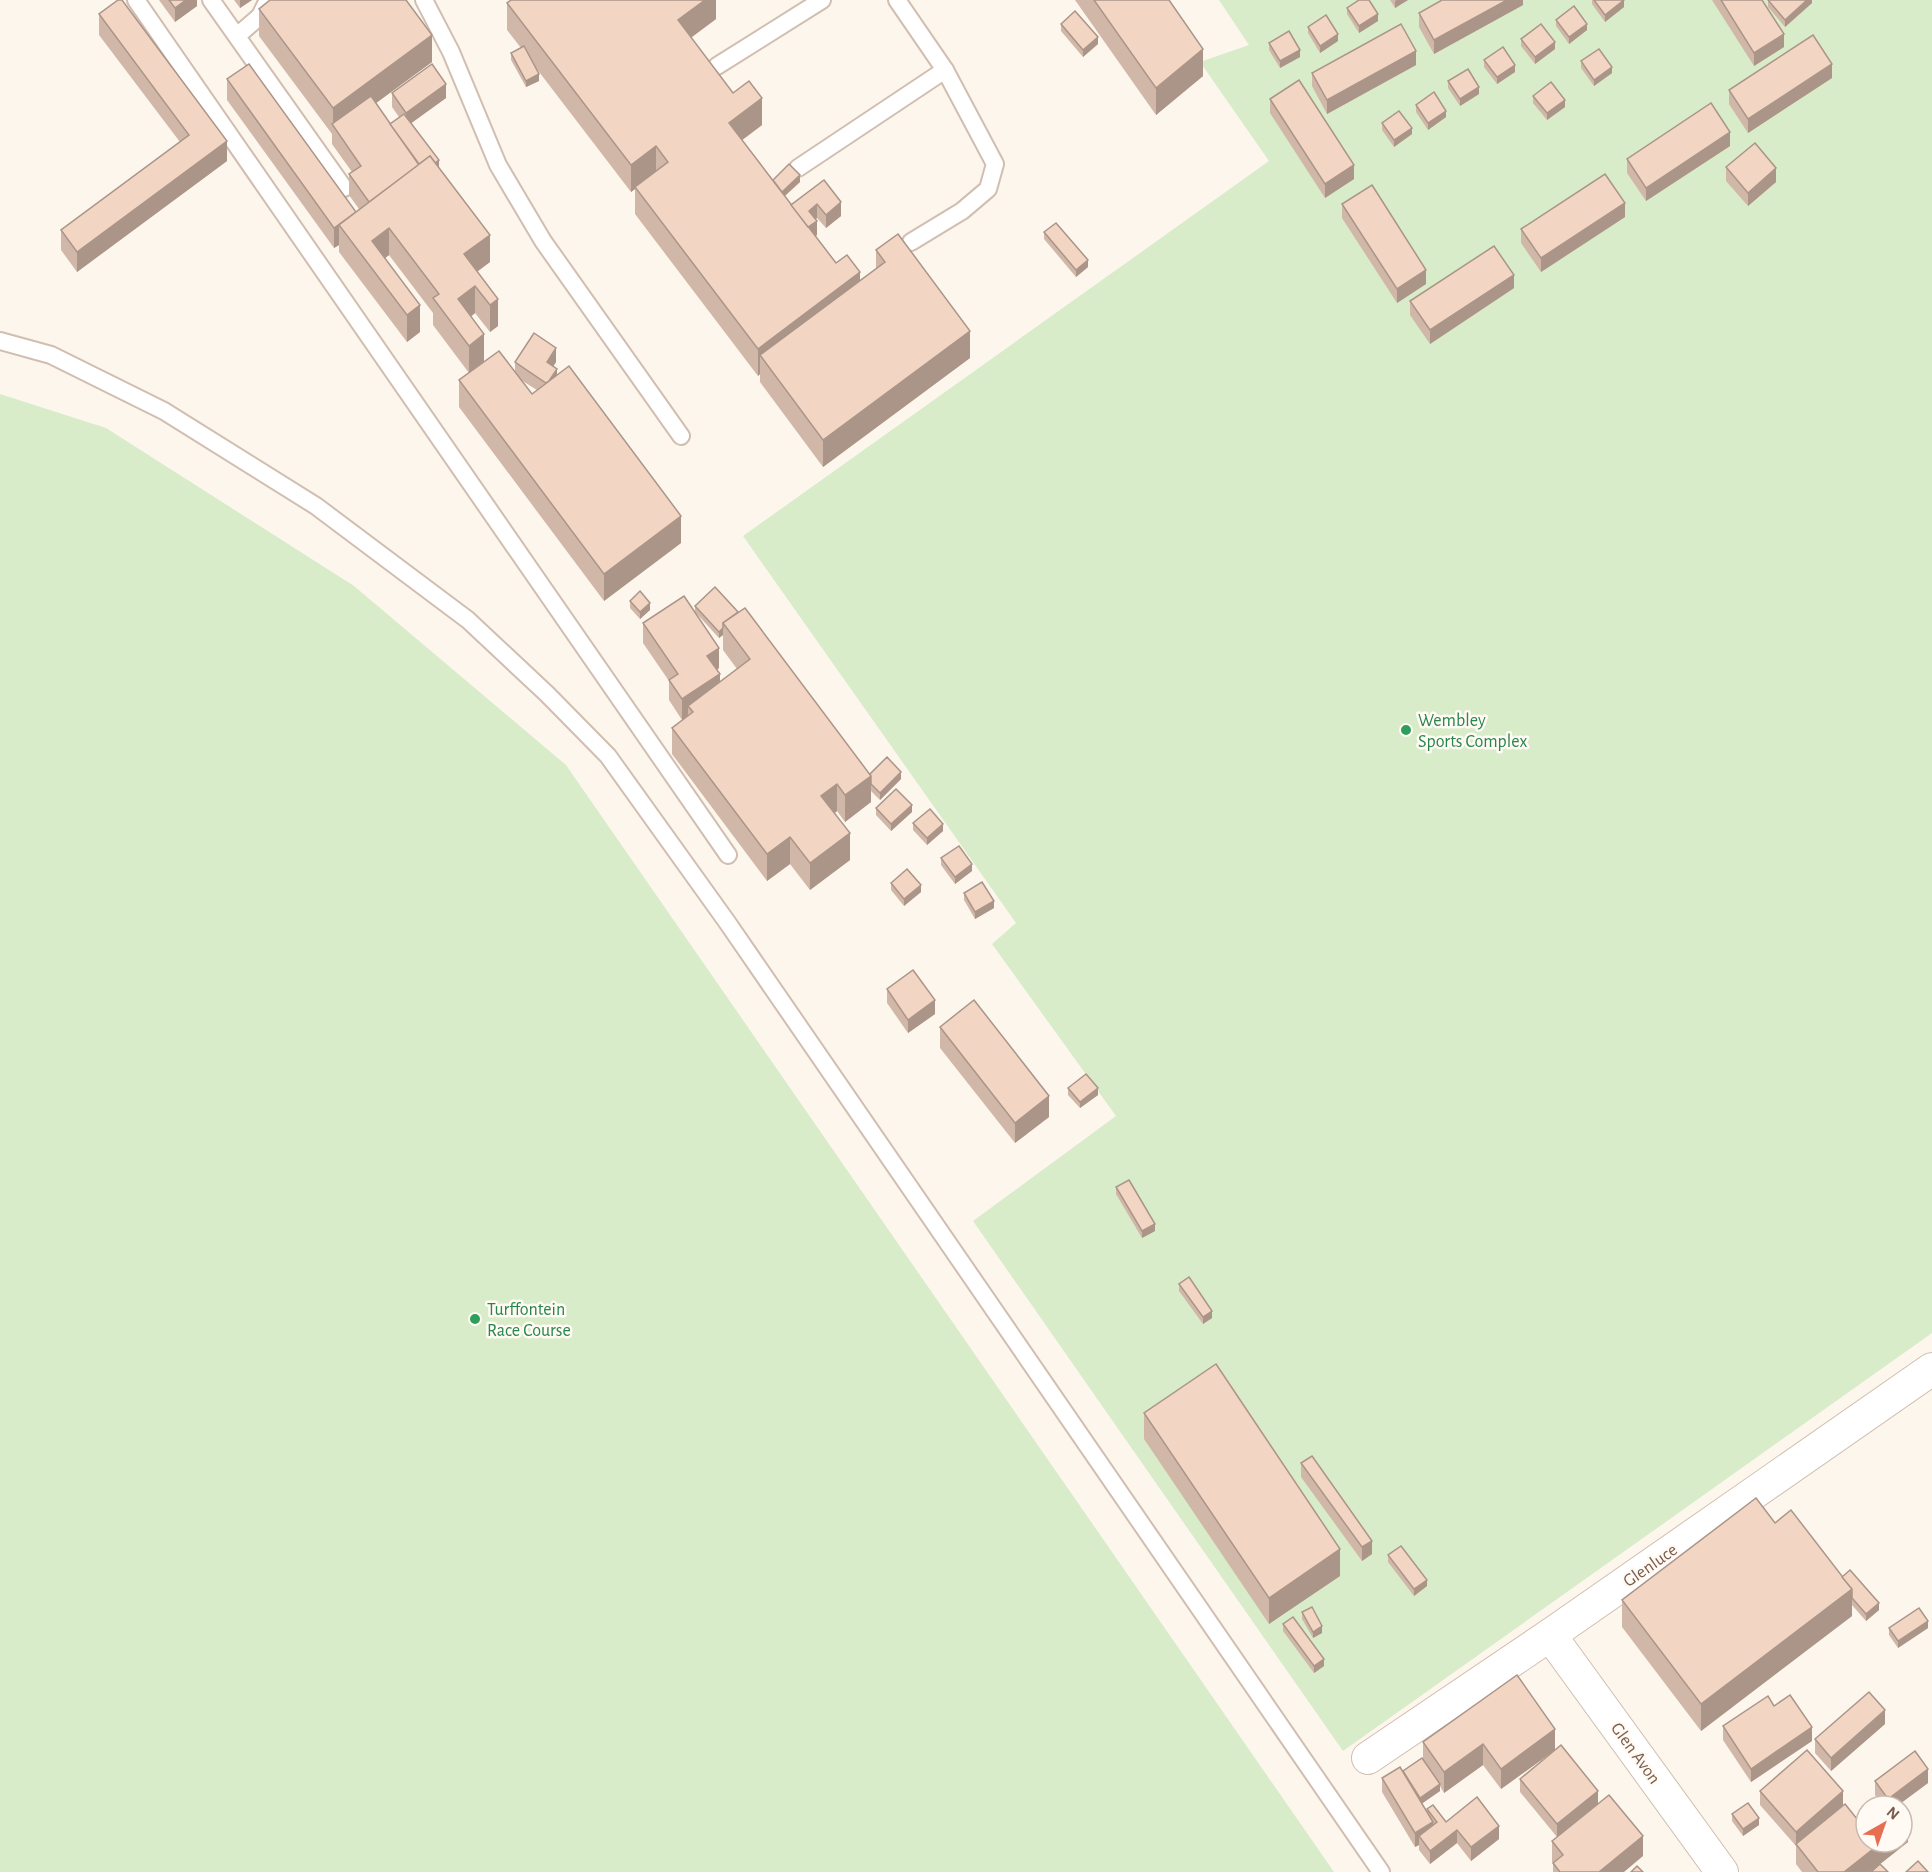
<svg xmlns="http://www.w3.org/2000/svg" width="1932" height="1872" viewBox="0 0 1932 1872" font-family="'Alegreya Sans',sans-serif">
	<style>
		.green { fill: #d8ecc9 }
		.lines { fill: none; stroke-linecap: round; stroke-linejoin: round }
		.lane-casing { stroke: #d1beb0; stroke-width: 20 }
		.street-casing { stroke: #d1beb0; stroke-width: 34 }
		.lane { stroke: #fff; stroke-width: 16 }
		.street { stroke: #fff; stroke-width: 32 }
		.wall { fill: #d1b7a8; fill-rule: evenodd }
		.shaded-wall { fill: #aa9588 }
		.building { fill: #f3d5c3; stroke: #aa9588; stroke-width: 1.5 }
		.leisure-dot { fill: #2e9e5b; stroke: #fffaf3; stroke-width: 2 }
		.labels { text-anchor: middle; stroke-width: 5; stroke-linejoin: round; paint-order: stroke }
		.leisure-label { font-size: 18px; fill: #27864d; stroke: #fffaf3; text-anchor: start }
		.street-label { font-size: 18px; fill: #7a5c4d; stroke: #fffaf3 }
	</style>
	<rect width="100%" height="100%" fill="#fdf6ec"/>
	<g class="green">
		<polygon points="1219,0 1932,0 1932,1333 1343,1751 973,1221 1116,1116 992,944 1016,923 743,536 1269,161 1200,62 1249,45"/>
		<polygon points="0,394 106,428 354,586 566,765 1334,1872 0,1872"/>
	</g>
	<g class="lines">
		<defs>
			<g id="lane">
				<polyline points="136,0 728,855"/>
				<polyline points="211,0 344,188"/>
				<polyline points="424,0 451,52 498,165 543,241 681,436"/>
				<polyline points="897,0 945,70 995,164 988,189 962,211 911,242"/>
				<polyline points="237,36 260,16 268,0"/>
				<polyline points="717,66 822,0"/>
				<polyline points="798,168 945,70"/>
				<polyline points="0,341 51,355 164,411 316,506 468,620 547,694 608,756 727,922 1381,1872"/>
			</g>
			<g id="street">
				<polyline points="1550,1635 1722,1872"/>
				<polyline points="1368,1758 1550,1635 1932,1369"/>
			</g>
		</defs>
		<use href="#lane" class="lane-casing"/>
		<use href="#street" class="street-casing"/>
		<use href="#lane" class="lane"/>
		<use href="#street" class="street"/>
	</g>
	<g class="wall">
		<polygon points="159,0 197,0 197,6 175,22"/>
		<polygon points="234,0 252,0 240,8"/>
		<polygon points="716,0 716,19 691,38 733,93 762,125 742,140 773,180 800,182 785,196 791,205 824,180 841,216 826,228 817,218 816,219 817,235 815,236 836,263 860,281 876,269 876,250 970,358 823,467 760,382 760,374 758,376 635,214 635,189 631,192 533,64 539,81 526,87 511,60 511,53 521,48 507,30 507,3"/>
		<polygon points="1075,0 1169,0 1203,76 1156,115"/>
		<polygon points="1390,0 1408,0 1395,8"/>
		<polygon points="1523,0 1523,5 1434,54 1419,27 1419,13"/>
		<polygon points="1592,0 1624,0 1624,7 1605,22 1592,4"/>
		<polygon points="1712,0 1762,0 1784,47 1754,66"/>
		<polygon points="1768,0 1812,0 1812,3 1785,27 1768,7"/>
		<polygon points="1347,8 1378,21 1359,33 1347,14"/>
		<path d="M259 9 432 62 376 103 390 124 399 117 392 107V93L446 98 411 123 439 168 490 262 477 272 498 326 490 332 475 313 471 317 484 361 515 372V362H556L553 367 557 375 681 543 604 601 459 407V380L469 373 433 325V313L389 255 385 258 420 332 407 342 339 252V245L334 248 227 100V79L356 212 359 209 349 195V174L352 172 332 144V134L259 36ZM521 380 537 390 532 394Z"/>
		<polygon points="99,14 227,161 77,272 61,250 61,230 180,142 99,35"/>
		<polygon points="1556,20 1587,30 1569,44 1556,26"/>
		<polygon points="1061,24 1098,44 1083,57 1061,31"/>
		<polygon points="1308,27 1338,41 1320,53 1308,33"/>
		<polygon points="1521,39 1555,49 1535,64 1521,46"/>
		<polygon points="1269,43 1300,57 1280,68 1269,50"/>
		<polygon points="1484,60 1515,72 1497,84 1484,67"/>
		<polygon points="1581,61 1612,73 1594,86 1581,68"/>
		<polygon points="1416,65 1327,114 1312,86 1312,73"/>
		<polygon points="1832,78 1748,133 1729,104 1729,90"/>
		<polygon points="1448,81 1479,94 1460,106 1448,88"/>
		<polygon points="1533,96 1565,107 1547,120 1533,103"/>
		<polygon points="1270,99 1354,179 1325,198 1270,113"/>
		<polygon points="1416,105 1446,117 1428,130 1416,112"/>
		<polygon points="1382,123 1412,134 1394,147 1382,130"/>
		<polygon points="1730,146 1646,201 1627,173 1627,159"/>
		<polygon points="1726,167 1776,182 1748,206 1726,181"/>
		<polygon points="1342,204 1426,284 1397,303 1342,218"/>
		<polygon points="1625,217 1541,272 1521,243 1521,229"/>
		<polygon points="1044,232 1088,267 1076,277 1044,239"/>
		<polygon points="1514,288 1430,344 1410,315 1410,301"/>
		<path d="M715 587 870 774 901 779 880 800 871 791V802L845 822 837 811 835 813 850 860 810 890 790 864 767 881 672 754V728L688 715 682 720 669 700V681L643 643V623L695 613V606ZM696 613 719 638 723 635V650L737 669 720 681 717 670 719 668Z"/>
		<polygon points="630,601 650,610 640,619 630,608"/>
		<polygon points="876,808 912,812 891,831 876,815"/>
		<polygon points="913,823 943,831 927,845 913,830"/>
		<polygon points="941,858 972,871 955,884 941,865"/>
		<polygon points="891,883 921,892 904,906 891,890"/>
		<polygon points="964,893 994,908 975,919 964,900"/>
		<polygon points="887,989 935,1014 908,1033 887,1003"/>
		<polygon points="940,1027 1049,1117 1015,1143 940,1048"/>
		<polygon points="1068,1088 1098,1095 1080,1108 1068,1095"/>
		<polygon points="1116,1187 1155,1231 1142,1238 1116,1194"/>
		<polygon points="1179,1284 1212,1318 1203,1324 1179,1291"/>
		<polygon points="1144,1413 1340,1576 1269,1624 1144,1439"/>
		<polygon points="1301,1463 1372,1554 1362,1561 1301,1477"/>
		<polygon points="1775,1523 1842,1577 1879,1610 1866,1621 1852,1605 1852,1616 1701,1731 1622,1627 1622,1600"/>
		<polygon points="1388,1555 1427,1586 1414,1596 1388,1562"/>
		<polygon points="1302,1612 1322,1633 1313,1638 1302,1619"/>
		<polygon points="1283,1624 1324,1666 1314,1673 1283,1631"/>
		<polygon points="1889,1628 1928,1628 1898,1648 1889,1635"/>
		<polygon points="1517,1675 1555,1750 1501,1789 1483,1765 1444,1793 1440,1786 1440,1791 1422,1803 1427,1812 1427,1809 1446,1822 1499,1839 1471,1861 1457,1843 1430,1864 1419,1850 1419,1845 1415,1847 1382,1792 1382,1778 1403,1771 1423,1760 1423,1742"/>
		<polygon points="1774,1706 1812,1741 1751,1782 1723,1740 1723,1726"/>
		<polygon points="1885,1724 1831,1771 1815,1753 1815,1739"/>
		<polygon points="1520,1779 1598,1804 1643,1856 1560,1872 1553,1872 1553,1863 1552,1862 1552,1841 1557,1837 1520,1792"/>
		<polygon points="1875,1781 1928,1783 1897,1806 1883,1806 1875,1795"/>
		<polygon points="1760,1791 1843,1805 1828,1818 1860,1824 1908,1842 1870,1872 1802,1872 1796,1864 1796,1846 1760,1805"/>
		<polygon points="1732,1814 1759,1825 1743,1836 1732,1821"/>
	</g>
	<g class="shaded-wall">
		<polygon points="186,0 197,0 197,6 175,22 175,8"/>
		<polygon points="240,0 252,0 240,8"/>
		<polygon points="705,0 716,0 716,19 678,47 678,20"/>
		<polygon points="1397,0 1408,0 1395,8 1395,1"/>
		<polygon points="1507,0 1523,0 1523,5 1434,54 1434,40"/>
		<polygon points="1624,0 1624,7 1605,22 1605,15"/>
		<polygon points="1807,0 1812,0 1812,3 1785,27 1785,20"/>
		<polygon points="1378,14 1378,21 1359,33 1359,26"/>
		<polygon points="1587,24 1587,30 1569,44 1569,37"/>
		<polygon points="1338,34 1338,41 1320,53 1320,46"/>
		<polygon points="1784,34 1784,47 1754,66 1754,53"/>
		<polygon points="432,35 432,62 338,131 333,125 333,108"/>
		<polygon points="1098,37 1098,44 1083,57 1083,50"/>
		<polygon points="1555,42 1555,49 1535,64 1535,57"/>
		<polygon points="1203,49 1203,76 1156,115 1156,88"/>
		<polygon points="1300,50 1300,57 1280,68 1280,61"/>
		<polygon points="1416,51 1416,65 1327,114 1327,100"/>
		<polygon points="1832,64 1832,78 1748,133 1748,119"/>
		<polygon points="1515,65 1515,72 1497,84 1497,77"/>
		<polygon points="1612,67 1612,73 1594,86 1594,80"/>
		<polygon points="539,74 539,81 526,87 526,81"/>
		<polygon points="446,84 446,98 406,127 406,113"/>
		<polygon points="1479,87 1479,94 1460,106 1460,99"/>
		<polygon points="762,98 762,125 729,150 729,123"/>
		<polygon points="1565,100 1565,107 1547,120 1547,113"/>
		<polygon points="1446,111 1446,117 1428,130 1428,123"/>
		<polygon points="1412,128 1412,134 1394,147 1394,140"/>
		<polygon points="1730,132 1730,146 1646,201 1646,188"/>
		<polygon points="227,141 227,161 77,272 77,252"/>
		<polygon points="656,146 656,173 635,187 635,189 631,192 631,165"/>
		<polygon points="439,160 439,174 424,171"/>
		<polygon points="1354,165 1354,179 1325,198 1325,184"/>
		<polygon points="1776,168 1776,182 1748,206 1748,193"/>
		<polygon points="800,175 800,182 780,200 780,193"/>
		<polygon points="841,202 841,216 826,228 826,215"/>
		<polygon points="1625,203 1625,217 1541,272 1541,258"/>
		<polygon points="817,204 817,218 809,224 809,211"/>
		<polygon points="817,221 817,235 807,242 807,228"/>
		<polygon points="339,225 339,245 334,248 334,228"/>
		<polygon points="389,228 389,255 372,268 372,241"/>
		<polygon points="490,235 490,262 464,281 464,254"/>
		<polygon points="1088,260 1088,267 1076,277 1076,270"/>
		<polygon points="1426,270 1426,284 1397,303 1397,289"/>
		<polygon points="860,272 860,299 760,355 760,374 758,376 758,349"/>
		<polygon points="1514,275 1514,288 1430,344 1430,330"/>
		<polygon points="475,286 475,313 458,326 458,299"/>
		<polygon points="498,299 498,326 490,332 490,305"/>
		<polygon points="420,305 420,332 407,342 407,315"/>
		<polygon points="970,331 970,358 823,467 823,440"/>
		<polygon points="484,334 484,361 469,373 469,346"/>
		<polygon points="556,348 556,362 547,376 547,362"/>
		<polygon points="557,369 557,383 547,384"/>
		<polygon points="681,516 681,543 604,601 604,574"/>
		<polygon points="650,603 650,610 640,619 640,612"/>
		<polygon points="723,628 723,635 719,638 719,632"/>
		<polygon points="719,648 719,668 707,676 707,656"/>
		<polygon points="720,674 720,694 688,706 688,715 682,720 682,699"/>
		<polygon points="901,772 901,779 880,800 880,793"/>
		<polygon points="871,776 871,802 845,822 845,795"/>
		<polygon points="837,784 837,811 821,823 821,796"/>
		<polygon points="912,805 912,812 891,831 891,824"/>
		<polygon points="943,824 943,831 927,845 927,838"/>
		<polygon points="850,833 850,860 810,890 810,863"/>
		<polygon points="790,837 790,864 767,881 767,854"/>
		<polygon points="972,864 972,871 955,884 955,877"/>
		<polygon points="921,885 921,892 904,906 904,899"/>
		<polygon points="994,901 994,908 975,919 975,912"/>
		<polygon points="935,1000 935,1014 908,1033 908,1020"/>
		<polygon points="1098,1088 1098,1095 1080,1108 1080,1102"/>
		<polygon points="1049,1096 1049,1117 1015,1143 1015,1123"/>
		<polygon points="1155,1224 1155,1231 1142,1238 1142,1231"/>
		<polygon points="1212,1311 1212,1318 1203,1324 1203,1317"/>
		<polygon points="1372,1541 1372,1554 1362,1561 1362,1547"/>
		<polygon points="1340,1549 1340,1576 1269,1624 1269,1598"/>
		<polygon points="1427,1580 1427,1586 1414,1596 1414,1589"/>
		<polygon points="1852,1589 1852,1616 1701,1731 1701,1704"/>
		<polygon points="1879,1603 1879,1610 1866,1621 1866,1614"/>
		<polygon points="1928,1621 1928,1628 1898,1648 1898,1641"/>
		<polygon points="1322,1626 1322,1633 1313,1638 1313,1632"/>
		<polygon points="1324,1659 1324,1666 1314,1673 1314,1666"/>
		<polygon points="1885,1710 1885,1724 1831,1771 1831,1758"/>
		<polygon points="1812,1727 1812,1741 1751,1782 1751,1769"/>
		<polygon points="1555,1729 1555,1750 1501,1789 1501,1769"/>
		<polygon points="1483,1744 1483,1765 1444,1793 1444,1772"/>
		<polygon points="1928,1769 1928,1783 1897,1806 1888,1806 1888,1799"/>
		<polygon points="1440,1784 1440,1791 1420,1805 1420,1798"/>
		<polygon points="1598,1791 1598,1805 1557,1838 1557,1824"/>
		<polygon points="1843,1791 1843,1805 1797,1845 1796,1844 1796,1832"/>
		<polygon points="1759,1818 1759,1825 1743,1836 1743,1829"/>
		<polygon points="1433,1822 1433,1836 1419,1836 1419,1845 1415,1847 1415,1833"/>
		<polygon points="1908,1822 1908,1842 1870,1872 1844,1872 1882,1842 1902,1842 1902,1826"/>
		<polygon points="1499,1826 1499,1839 1471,1861 1471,1847"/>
		<polygon points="1457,1830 1457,1843 1430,1864 1430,1851"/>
		<polygon points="1643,1836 1643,1856 1624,1872 1599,1872"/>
	</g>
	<g class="building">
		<polygon points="118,0 122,0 227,141 77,252 61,230 189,135 99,14"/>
		<polygon points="169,0 186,0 175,8"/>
		<polygon points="270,0 406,0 432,35 333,108 259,9"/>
		<polygon points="511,0 705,0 678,20 733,93 749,81 762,98 729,123 836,263 847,255 860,272 758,349 635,187 668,162 656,146 631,165 507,3"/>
		<polygon points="1094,0 1169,0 1203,49 1156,88"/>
		<polygon points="1359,0 1369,0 1378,14 1359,26 1347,8"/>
		<polygon points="1442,0 1507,0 1434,40 1419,13"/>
		<polygon points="1594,0 1624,0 1605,15"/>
		<polygon points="1721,0 1762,0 1784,34 1754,53"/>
		<polygon points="1768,0 1807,0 1785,20"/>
		<polygon points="1574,6 1587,24 1569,37 1556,20"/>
		<polygon points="1075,11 1098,37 1083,50 1061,24"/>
		<polygon points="1326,15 1338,34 1320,46 1308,27"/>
		<polygon points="1401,24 1416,51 1327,100 1312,73"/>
		<polygon points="1541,24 1555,42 1535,57 1521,39"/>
		<polygon points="1289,31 1300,50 1280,61 1269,43"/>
		<polygon points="1813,35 1832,64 1748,119 1729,90"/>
		<polygon points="524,46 539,74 526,81 511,53"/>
		<polygon points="1503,47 1515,65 1497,77 1484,60"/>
		<polygon points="1599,49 1612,67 1594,80 1581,61"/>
		<polygon points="249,64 356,212 334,228 227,79"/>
		<polygon points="432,64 446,84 406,113 392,93"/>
		<polygon points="1468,69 1479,87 1460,99 1448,81"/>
		<polygon points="1299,80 1354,165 1325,184 1270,99"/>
		<polygon points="1551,82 1565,100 1547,113 1533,96"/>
		<polygon points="1434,92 1446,111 1428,123 1416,105"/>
		<polygon points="371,96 419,165 369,202 349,174 361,166 332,124"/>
		<polygon points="1711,103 1730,132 1646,188 1627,159"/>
		<polygon points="1399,111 1412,128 1394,140 1382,123"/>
		<polygon points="404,114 439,160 435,163 430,156 419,164 390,124"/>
		<polygon points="1755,143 1776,168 1748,193 1726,167"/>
		<polygon points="430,156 490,235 464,254 498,299 490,305 475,286 458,299 484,334 469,346 433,298 439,294 389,228 372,241 420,305 407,315 339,225"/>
		<polygon points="789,164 800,175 782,192 773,180"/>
		<polygon points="1605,174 1625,203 1541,258 1521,229"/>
		<polygon points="824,180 841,202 826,215 817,204 809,211 817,221 808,227 791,205"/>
		<polygon points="1372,185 1426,270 1397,289 1342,204"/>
		<polygon points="1056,223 1088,260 1076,270 1044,232"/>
		<polygon points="898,234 970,331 823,440 760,355 885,262 876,250"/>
		<polygon points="1494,246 1514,275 1430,330 1410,301"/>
		<polygon points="534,333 556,348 547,362 557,369 549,381 546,383 515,362"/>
		<polygon points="499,351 532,394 569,366 681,516 604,574 459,380"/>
		<polygon points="715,587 738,612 723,623 723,628 719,632 695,606"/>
		<polygon points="640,591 650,603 640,612 630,601"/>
		<polygon points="684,596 719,648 707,656 720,674 682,699 669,680 678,674 643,623"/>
		<polygon points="745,608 871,776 845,795 837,784 821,796 850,833 810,863 790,837 767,854 672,728 693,712 688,706 750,659 723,623"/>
		<polygon points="887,757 901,772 880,793 871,784 871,776 870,774"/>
		<polygon points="896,789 912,805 891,824 876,808"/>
		<polygon points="930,809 943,824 927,838 913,823"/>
		<polygon points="959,846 972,864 955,877 941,858"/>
		<polygon points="907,869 921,885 904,899 891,883"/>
		<polygon points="982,882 994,901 975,912 964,893"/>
		<polygon points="913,970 935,1000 908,1020 887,989"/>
		<polygon points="974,1000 1049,1096 1015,1123 940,1027"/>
		<polygon points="1086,1074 1098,1088 1080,1102 1068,1088"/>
		<polygon points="1129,1180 1155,1224 1142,1231 1116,1187"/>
		<polygon points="1189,1277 1212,1311 1203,1317 1179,1284"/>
		<polygon points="1216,1364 1340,1549 1269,1598 1144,1413"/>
		<polygon points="1312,1456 1372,1541 1362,1547 1301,1463"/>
		<polygon points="1756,1498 1775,1523 1791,1510 1852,1589 1701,1704 1622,1600"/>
		<polygon points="1401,1546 1427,1580 1414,1589 1388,1555"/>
		<polygon points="1850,1570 1879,1603 1866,1614 1852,1598 1852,1589 1842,1577"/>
		<polygon points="1312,1607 1322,1626 1313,1632 1302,1612"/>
		<polygon points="1919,1608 1928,1621 1898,1641 1889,1628"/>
		<polygon points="1293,1617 1324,1659 1314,1666 1283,1624"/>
		<polygon points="1517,1675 1555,1729 1501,1769 1483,1744 1444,1772 1423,1742"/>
		<polygon points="1869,1692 1885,1710 1831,1758 1815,1739"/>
		<polygon points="1790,1695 1812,1727 1751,1769 1723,1726 1768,1696 1774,1706"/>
		<polygon points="1561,1745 1598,1791 1557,1824 1520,1779"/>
		<polygon points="1807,1750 1843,1791 1796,1832 1760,1791"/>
		<polygon points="1915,1751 1928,1769 1888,1799 1875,1781"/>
		<polygon points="1422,1758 1440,1784 1420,1798 1403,1771"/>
		<polygon points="1400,1767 1433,1822 1415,1833 1382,1778"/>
		<polygon points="1609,1795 1643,1836 1599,1872 1560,1872 1553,1863 1563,1855 1552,1841"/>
		<polygon points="1477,1797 1499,1826 1471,1847 1457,1830 1430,1851 1419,1836 1437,1822 1427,1809 1433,1805 1446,1822"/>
		<polygon points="1748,1803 1759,1818 1743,1829 1732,1814"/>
		<polygon points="1845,1804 1865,1829 1866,1828 1866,1842 1882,1842 1844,1872 1818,1872 1796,1844"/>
		<polygon points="1902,1815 1908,1822 1902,1826"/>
		<polygon points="1866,1818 1866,1828 1865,1829 1860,1824"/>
		<polygon points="1918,1861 1928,1872 1906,1872"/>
		<polygon points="1880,1864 1888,1872 1871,1872"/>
		<polygon points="1637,1866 1643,1872 1631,1872"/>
	</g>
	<g class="leisure-dot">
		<circle cx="1406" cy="730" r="6"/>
		<circle cx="475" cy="1319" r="6"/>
	</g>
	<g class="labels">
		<g class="leisure-label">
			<text x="1418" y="726">Wembley<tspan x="1418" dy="21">Sports Complex</tspan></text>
			<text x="487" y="1315">Turffontein<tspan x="487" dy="21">Race Course</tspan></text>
		</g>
		<g class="street-label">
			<text transform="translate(1650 1565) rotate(-35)" y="6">Glenluce</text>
			<text transform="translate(1636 1753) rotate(54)" y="6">Glen Avon</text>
		</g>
	</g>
	<g transform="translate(1884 1824) rotate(40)"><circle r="28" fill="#fffaf3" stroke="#cabbb1" stroke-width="1.5"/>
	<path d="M0-4.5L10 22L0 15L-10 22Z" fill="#e76f51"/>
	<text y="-9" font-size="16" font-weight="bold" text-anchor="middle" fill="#7a5c4d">N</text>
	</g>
</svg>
